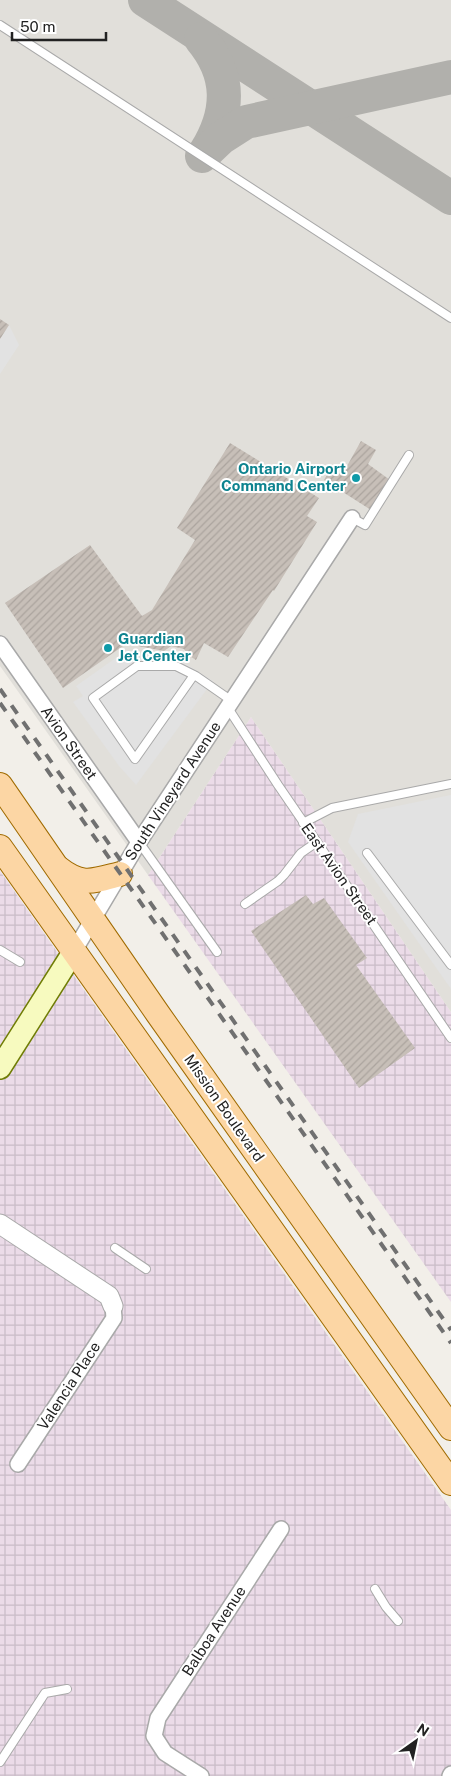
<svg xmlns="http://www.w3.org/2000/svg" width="451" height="1776" viewBox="0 0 451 1776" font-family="'Public Sans',sans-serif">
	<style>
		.industrial { fill: url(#industrial-grid) }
		.airport { fill: #e1dfda }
		.parking { fill: #e2e2e2 }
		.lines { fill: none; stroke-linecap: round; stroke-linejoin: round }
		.taxiway { stroke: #b1b0ac; stroke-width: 34 }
		.building { fill: url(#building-hatch) }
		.service-casing { stroke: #a9a9a9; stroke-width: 10 }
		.minor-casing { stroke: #a9a9a9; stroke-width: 18 }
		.tertiary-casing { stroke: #a9a9a9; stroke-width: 21 }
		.secondary-casing { stroke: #707d05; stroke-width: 24 }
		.primary-casing { stroke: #a06b00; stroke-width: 26 }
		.service { stroke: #fff; stroke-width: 8 }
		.minor { stroke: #fff; stroke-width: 15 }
		.tertiary { stroke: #fff; stroke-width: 19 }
		.secondary { stroke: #f7fabf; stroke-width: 21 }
		.primary { stroke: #fcd6a4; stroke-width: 24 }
		.rail { stroke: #707070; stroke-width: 4; stroke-dasharray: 10 10; stroke-linecap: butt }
		.culture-dot { fill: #0f9aa8; stroke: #fff; stroke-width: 2 }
		.labels { text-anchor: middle; stroke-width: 4; stroke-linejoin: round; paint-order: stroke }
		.culture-label { font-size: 15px; font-weight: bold; fill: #0d838f; stroke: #fff; text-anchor: end }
		.street-label { font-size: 15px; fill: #222; stroke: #fff }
	</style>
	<defs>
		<pattern id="industrial-grid" width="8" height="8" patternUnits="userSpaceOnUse" patternTransform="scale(1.25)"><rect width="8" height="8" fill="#ebdbe8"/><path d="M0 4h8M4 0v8" fill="none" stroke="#c9bcc7"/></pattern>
		<pattern id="building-hatch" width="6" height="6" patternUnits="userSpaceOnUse" patternTransform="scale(1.25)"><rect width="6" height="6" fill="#c7bfb8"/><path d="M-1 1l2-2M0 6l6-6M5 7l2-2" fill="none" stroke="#aba49e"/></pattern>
	</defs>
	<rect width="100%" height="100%" fill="#f2efe9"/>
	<g class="industrial">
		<polygon points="251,717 451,1012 451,1302 148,875"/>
		<polygon points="0,871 451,1510 451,1776 0,1776"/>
	</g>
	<polygon class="airport" points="0,0 451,0 451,1012 251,717 148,875 0,666"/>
	<g class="parking">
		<polygon points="9,325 19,345 0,374 0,339"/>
		<polygon points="127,650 135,659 145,655 178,659 213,681 136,785 119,766 73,702 83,696 76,686"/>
		<polygon points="451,795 451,989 348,842 358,814"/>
	</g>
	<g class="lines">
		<g class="taxiway">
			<polyline points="145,0 451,198"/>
			<path d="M201 39C231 75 230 112 206 151"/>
			<polyline points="202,156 221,138 246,122 451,77"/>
		</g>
	</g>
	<g class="building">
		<polygon points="0,319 9,325 0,339"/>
		<polygon points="361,441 376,450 368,464 390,480 371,510 324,480 331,469 342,475"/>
		<polygon points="230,443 319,498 307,516 317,522 274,591 273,590 228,657 204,643 196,660 188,655 184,649 171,646 164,651 138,646 133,639 63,688 5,603 90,545 142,616 152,610 195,540 177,528"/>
		<polygon points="306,895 313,904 324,898 367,958 356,965 415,1048 359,1088 251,931"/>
	</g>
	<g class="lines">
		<defs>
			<g id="service">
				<polyline points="0,25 451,318"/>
				<polyline points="352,518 365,525 409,455"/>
				<polyline points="194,675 135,759 93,698 137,666 176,666 196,676 232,701"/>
				<polyline points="228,708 278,785 451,1038"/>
				<polyline points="303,823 332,808 451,784"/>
				<polyline points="139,842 217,952"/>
				<polyline points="367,853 451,965"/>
				<polyline points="245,904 278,881 284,875 301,853 317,842"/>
				<polyline points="0,950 20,962"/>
				<polyline points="115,1248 146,1269"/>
				<polyline points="375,1589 386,1607 398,1621"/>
				<polyline points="0,1762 45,1693 67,1689"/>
			</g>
			<g id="minor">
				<polyline points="0,644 139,842"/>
				<polyline points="74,951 139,842 352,518"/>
				<polyline points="18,1464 114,1318 113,1306"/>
				<polyline points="201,1776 165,1753 154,1736 158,1718 281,1529"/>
				<polyline points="450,1776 451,1774"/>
			</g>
			<polyline id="tertiary" points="0,1224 109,1296 113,1306"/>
			<polyline id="secondary" points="0,1068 74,951"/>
			<g id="primary">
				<polyline points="0,785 158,1014 451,1428"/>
				<polyline points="0,847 451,1483"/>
				<path d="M58 868C82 887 93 881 120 874"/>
			</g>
		</defs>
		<use href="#service" class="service-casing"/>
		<use href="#minor" class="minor-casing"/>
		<use href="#tertiary" class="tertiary-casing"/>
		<use href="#secondary" class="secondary-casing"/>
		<use href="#primary" class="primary-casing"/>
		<use href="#service" class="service"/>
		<use href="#minor" class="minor"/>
		<use href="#tertiary" class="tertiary"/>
		<use href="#secondary" class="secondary"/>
		<use href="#primary" class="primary"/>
		<g class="rail">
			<polyline points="0,689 451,1330"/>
			<polyline points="0,703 451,1343"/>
		</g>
	</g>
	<g class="culture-dot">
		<circle cx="356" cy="478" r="5"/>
		<circle cx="108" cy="648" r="5"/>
	</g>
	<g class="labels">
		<g class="culture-label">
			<text x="346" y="474">Ontario Airport<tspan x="346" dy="17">Command Center</tspan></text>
			<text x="118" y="644" text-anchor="start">Guardian<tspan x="118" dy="17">Jet Center</tspan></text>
		</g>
		<g class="street-label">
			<text transform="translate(69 743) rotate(55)" y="5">Avion Street</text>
			<text transform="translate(173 791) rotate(-57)" y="5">South Vineyard Avenue</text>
			<text transform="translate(339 874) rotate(55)" y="5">East Avion Street</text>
			<text transform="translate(224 1108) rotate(55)" y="5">Mission Boulevard</text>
			<text transform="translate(69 1386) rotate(-57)" y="5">Valencia Place</text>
			<text transform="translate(214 1631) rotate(-57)" y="5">Balboa Avenue</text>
		</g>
	</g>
	<g transform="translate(416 1741) rotate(33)" stroke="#ffffff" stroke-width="4" paint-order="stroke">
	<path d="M0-4L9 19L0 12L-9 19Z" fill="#222222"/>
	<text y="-8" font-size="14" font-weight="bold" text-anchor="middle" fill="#222222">N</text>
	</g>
	<path d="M12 32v8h94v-8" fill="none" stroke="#222222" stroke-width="2.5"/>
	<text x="20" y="32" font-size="15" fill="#222222" stroke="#ffffff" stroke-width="4" paint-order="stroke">50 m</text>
</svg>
